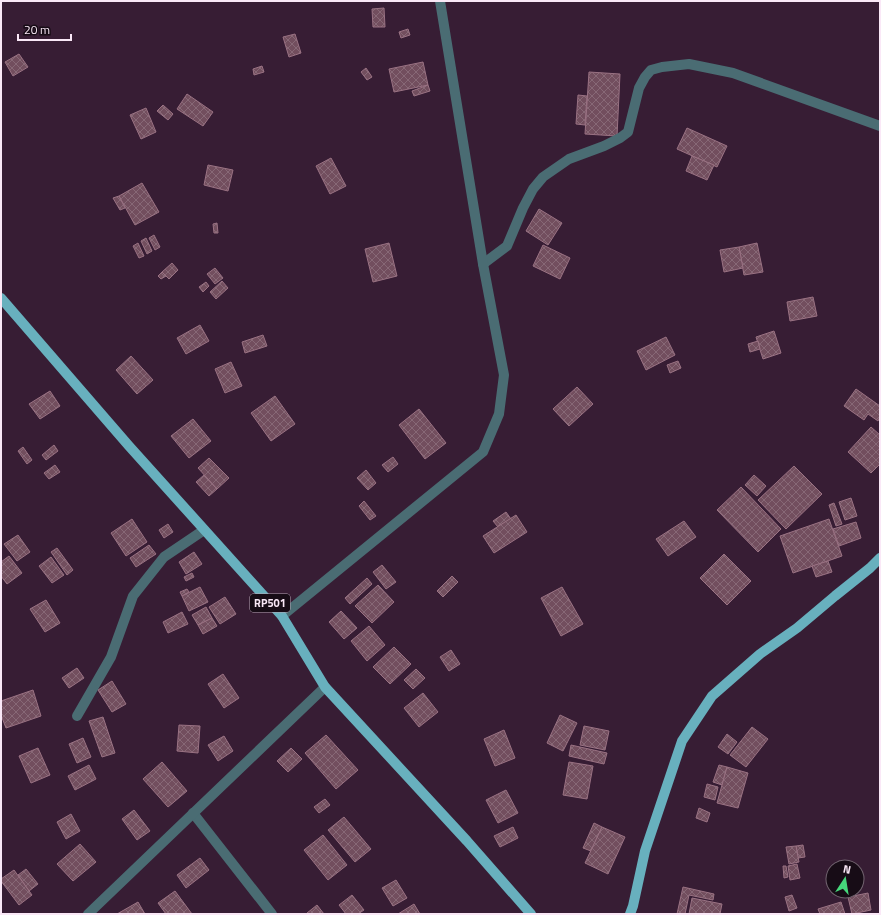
<svg xmlns="http://www.w3.org/2000/svg" width="881" height="915" viewBox="0 0 881 915" font-family="'Titillium Web',sans-serif">
	<style>
		.building { fill: url(#building-cross-hatch); stroke: #9a7283 }
		.lines { fill: none; stroke-linecap: round; stroke-linejoin: round }
		.minor { stroke: #4a6c73; stroke-width: 10 }
		.major { stroke: #68b0be; stroke-width: 10 }
		.labels { text-anchor: middle; stroke-width: 4; stroke-linejoin: round; paint-order: stroke }
		.shield { fill: #170c16; stroke: #b6a6b4; stroke-width: 1 }
		.shield-label { font-size: 11px; font-weight: bold; fill: #fae8f7 }
	</style>
	<defs>
		<pattern id="building-cross-hatch" width="8" height="8" patternUnits="userSpaceOnUse"><rect width="8" height="8" fill="#724e5e"/><path d="M0 0l8 8M0 8l8-8" fill="none" stroke="#876876"/></pattern>
	</defs>
	<rect width="100%" height="100%" fill="#371d34"/>
	<g class="building">
		<polygon points="384,8 385,27 373,27 372,9"/>
		<polygon points="408,29 410,35 401,38 399,32"/>
		<polygon points="295,34 301,53 289,57 283,37"/>
		<polygon points="19,54 28,67 13,76 5,62"/>
		<polygon points="423,62 428,85 394,92 389,69"/>
		<polygon points="262,66 264,72 254,75 253,69"/>
		<polygon points="366,68 372,77 367,80 361,72"/>
		<polygon points="589,72 620,74 617,136 585,134"/>
		<polygon points="428,85 430,91 414,96 412,91"/>
		<polygon points="187,94 213,112 203,126 177,109"/>
		<polygon points="578,95 587,96 585,125 576,124"/>
		<polygon points="163,105 173,114 168,120 157,111"/>
		<polygon points="146,108 156,132 141,139 130,115"/>
		<polygon points="687,128 727,146 717,167 677,149"/>
		<polygon points="692,156 714,165 707,180 686,171"/>
		<polygon points="331,158 346,186 330,194 316,166"/>
		<polygon points="208,165 233,170 228,191 204,185"/>
		<polygon points="142,183 159,212 135,225 119,196"/>
		<polygon points="119,196 125,208 120,210 113,198"/>
		<polygon points="539,209 562,223 548,245 526,231"/>
		<polygon points="217,223 218,233 214,233 213,224"/>
		<polygon points="154,235 160,247 155,250 149,238"/>
		<polygon points="146,238 152,251 147,254 141,241"/>
		<polygon points="138,243 144,256 139,258 133,246"/>
		<polygon points="389,243 397,276 373,282 365,249"/>
		<polygon points="757,243 763,272 744,275 739,247"/>
		<polygon points="543,245 570,258 560,279 533,266"/>
		<polygon points="739,247 743,268 724,272 720,250"/>
		<polygon points="172,263 178,270 169,279 162,272"/>
		<polygon points="215,268 223,278 215,284 207,274"/>
		<polygon points="162,272 166,276 161,279 158,276"/>
		<polygon points="222,281 228,288 216,299 210,292"/>
		<polygon points="206,282 209,286 203,292 199,287"/>
		<polygon points="813,297 817,316 790,321 787,302"/>
		<polygon points="200,325 209,341 186,354 177,338"/>
		<polygon points="774,331 781,353 763,359 756,337"/>
		<polygon points="263,335 267,346 245,353 242,342"/>
		<polygon points="666,337 675,355 646,370 637,351"/>
		<polygon points="758,341 760,349 750,352 748,344"/>
		<polygon points="131,356 153,380 137,394 116,370"/>
		<polygon points="678,361 681,368 670,373 667,365"/>
		<polygon points="231,362 242,386 225,393 215,369"/>
		<polygon points="577,387 593,404 569,426 553,409"/>
		<polygon points="856,389 880,406 880,417 878,421 868,414 864,420 844,406"/>
		<polygon points="50,391 60,406 40,419 29,404"/>
		<polygon points="275,396 295,424 271,441 251,413"/>
		<polygon points="419,409 446,443 425,459 399,425"/>
		<polygon points="193,419 211,441 189,458 171,436"/>
		<polygon points="871,427 880,435 880,464 871,473 848,452"/>
		<polygon points="54,445 58,451 46,460 42,455"/>
		<polygon points="23,447 32,460 27,464 18,451"/>
		<polygon points="393,457 398,464 388,472 382,465"/>
		<polygon points="209,458 229,478 217,489 198,468"/>
		<polygon points="55,465 60,472 49,479 44,473"/>
		<polygon points="794,466 822,494 786,529 758,500"/>
		<polygon points="366,470 376,483 368,490 357,478"/>
		<polygon points="204,475 217,489 209,496 196,482"/>
		<polygon points="754,475 766,486 757,496 745,485"/>
		<polygon points="741,487 781,529 758,552 717,510"/>
		<polygon points="851,498 857,516 845,520 839,502"/>
		<polygon points="364,501 376,516 370,520 359,506"/>
		<polygon points="834,503 842,524 836,526 829,505"/>
		<polygon points="506,512 511,519 498,527 493,521"/>
		<polygon points="516,515 527,532 494,553 483,536"/>
		<polygon points="132,519 147,542 126,556 111,533"/>
		<polygon points="829,519 842,556 793,573 780,536"/>
		<polygon points="684,521 696,537 668,556 656,539"/>
		<polygon points="856,522 861,538 839,546 833,529"/>
		<polygon points="168,524 173,532 164,538 159,530"/>
		<polygon points="18,535 30,552 17,561 4,544"/>
		<polygon points="149,545 156,554 136,567 130,558"/>
		<polygon points="57,548 73,570 67,575 51,552"/>
		<polygon points="194,552 202,564 186,574 179,562"/>
		<polygon points="724,554 751,581 727,605 700,578"/>
		<polygon points="9,556 22,573 7,584 1,576 1,562"/>
		<polygon points="51,557 64,575 52,583 39,566"/>
		<polygon points="828,561 832,572 816,577 812,566"/>
		<polygon points="382,565 396,582 386,589 373,572"/>
		<polygon points="192,573 194,577 186,581 184,577"/>
		<polygon points="452,576 458,582 443,597 437,591"/>
		<polygon points="367,578 372,584 350,604 345,598"/>
		<polygon points="378,585 394,602 372,623 355,606"/>
		<polygon points="200,587 208,602 189,611 182,596"/>
		<polygon points="562,587 583,624 561,636 541,598"/>
		<polygon points="187,589 189,592 182,596 180,592"/>
		<polygon points="225,597 236,614 220,624 209,607"/>
		<polygon points="46,600 60,623 45,632 30,609"/>
		<polygon points="206,607 212,618 198,625 192,615"/>
		<polygon points="341,611 357,628 344,639 329,622"/>
		<polygon points="182,612 188,624 168,633 163,622"/>
		<polygon points="212,618 217,626 203,634 198,625"/>
		<polygon points="369,626 385,645 367,661 351,641"/>
		<polygon points="394,647 411,664 390,684 373,667"/>
		<polygon points="451,650 460,664 449,671 440,657"/>
		<polygon points="77,668 84,678 69,688 62,678"/>
		<polygon points="416,669 425,678 413,689 404,680"/>
		<polygon points="223,674 239,698 224,708 208,684"/>
		<polygon points="112,681 126,704 112,712 98,690"/>
		<polygon points="33,690 41,716 6,728 1,715 1,701"/>
		<polygon points="423,693 438,712 419,727 404,708"/>
		<polygon points="560,715 577,723 563,751 547,743"/>
		<polygon points="103,717 115,753 102,757 89,721"/>
		<polygon points="179,725 200,726 198,753 177,751"/>
		<polygon points="584,726 609,731 605,750 580,745"/>
		<polygon points="752,727 768,739 746,767 730,755"/>
		<polygon points="504,730 515,758 495,766 484,739"/>
		<polygon points="727,734 737,742 728,754 718,747"/>
		<polygon points="326,735 358,770 336,789 305,753"/>
		<polygon points="224,736 233,751 218,761 208,745"/>
		<polygon points="83,738 91,757 77,763 69,744"/>
		<polygon points="571,745 607,753 604,764 569,756"/>
		<polygon points="38,748 50,775 31,783 19,756"/>
		<polygon points="291,748 302,759 288,772 277,761"/>
		<polygon points="162,762 187,791 168,807 143,779"/>
		<polygon points="569,762 593,766 587,799 563,795"/>
		<polygon points="89,765 96,779 75,790 68,776"/>
		<polygon points="719,765 727,767 722,785 713,782"/>
		<polygon points="727,767 748,773 738,808 717,803"/>
		<polygon points="707,784 718,787 715,800 704,797"/>
		<polygon points="506,790 518,813 498,823 486,800"/>
		<polygon points="325,799 330,805 319,813 314,807"/>
		<polygon points="699,808 710,813 707,822 696,818"/>
		<polygon points="134,810 150,831 137,840 122,819"/>
		<polygon points="71,814 80,831 66,839 57,822"/>
		<polygon points="344,817 371,849 355,862 328,830"/>
		<polygon points="594,823 602,827 591,851 583,848"/>
		<polygon points="513,827 518,838 500,847 494,836"/>
		<polygon points="602,827 625,837 608,874 585,863"/>
		<polygon points="323,835 347,865 328,880 304,850"/>
		<polygon points="80,844 96,862 73,881 57,864"/>
		<polygon points="803,845 805,857 798,858 796,846"/>
		<polygon points="796,846 799,862 789,864 786,847"/>
		<polygon points="200,858 209,870 186,888 177,875"/>
		<polygon points="797,864 800,878 790,880 788,866"/>
		<polygon points="783,866 786,866 788,877 784,878"/>
		<polygon points="26,869 38,884 29,891 18,875"/>
		<polygon points="14,870 32,895 19,905 1,881 1,879"/>
		<polygon points="396,880 407,898 393,906 382,888"/>
		<polygon points="683,887 714,894 713,900 689,895 685,914 677,914"/>
		<polygon points="175,891 192,914 166,914 158,903"/>
		<polygon points="868,893 871,910 852,914 848,897"/>
		<polygon points="352,895 364,910 358,914 346,914 339,905"/>
		<polygon points="792,895 797,908 789,911 785,897"/>
		<polygon points="692,898 722,904 720,914 689,914"/>
		<polygon points="138,902 145,914 117,914"/>
		<polygon points="841,902 845,914 820,914 818,909"/>
		<polygon points="414,904 420,914 398,914"/>
		<polygon points="317,905 324,914 308,914 307,913"/>
	</g>
	<g class="lines">
		<g class="minor">
			<polyline points="483,264 507,246 523,208 533,189 543,177 569,159 604,146 620,138 628,132 639,88 645,77 651,70 662,67 689,64 733,73 880,126"/>
			<polyline points="282,616 483,452 499,414 504,375 483,264 440,1"/>
			<polyline points="77,716 111,657 133,596 164,557 204,530"/>
			<polyline points="193,813 272,914"/>
			<polyline points="88,914 325,687"/>
		</g>
		<g class="major">
			<polyline points="1,298 129,446 282,616 325,687 467,841 531,914"/>
			<polyline points="630,914 633,906 645,851 682,741 712,696 760,654 797,628 835,596 870,568 880,558"/>
		</g>
	</g>
	<g class="labels">
		<rect class="shield" x="250" y="594" width="40" height="18" rx="3"/>
		<g class="shield-label">
			<text x="270" y="607">RP501</text>
		</g>
	</g>
	<rect width="881" height="915" fill="none" stroke="#fae8f7" stroke-width="4"/>
	<g transform="translate(845 879) rotate(12)"><circle r="19" fill="#170c16" stroke="#726470"/>
	<path d="M0-3L7 15L0 10L-7 15Z" fill="#45d77a"/>
	<text y="-6" font-size="11" font-weight="bold" text-anchor="middle" fill="#fae8f7">N</text>
	</g>
	<path d="M18 34v6h53v-6" fill="none" stroke="#fae8f7" stroke-width="2"/>
	<text x="24" y="34" font-size="12" fill="#fae8f7" stroke="#170c16" stroke-width="3" paint-order="stroke">20 m</text>
</svg>
